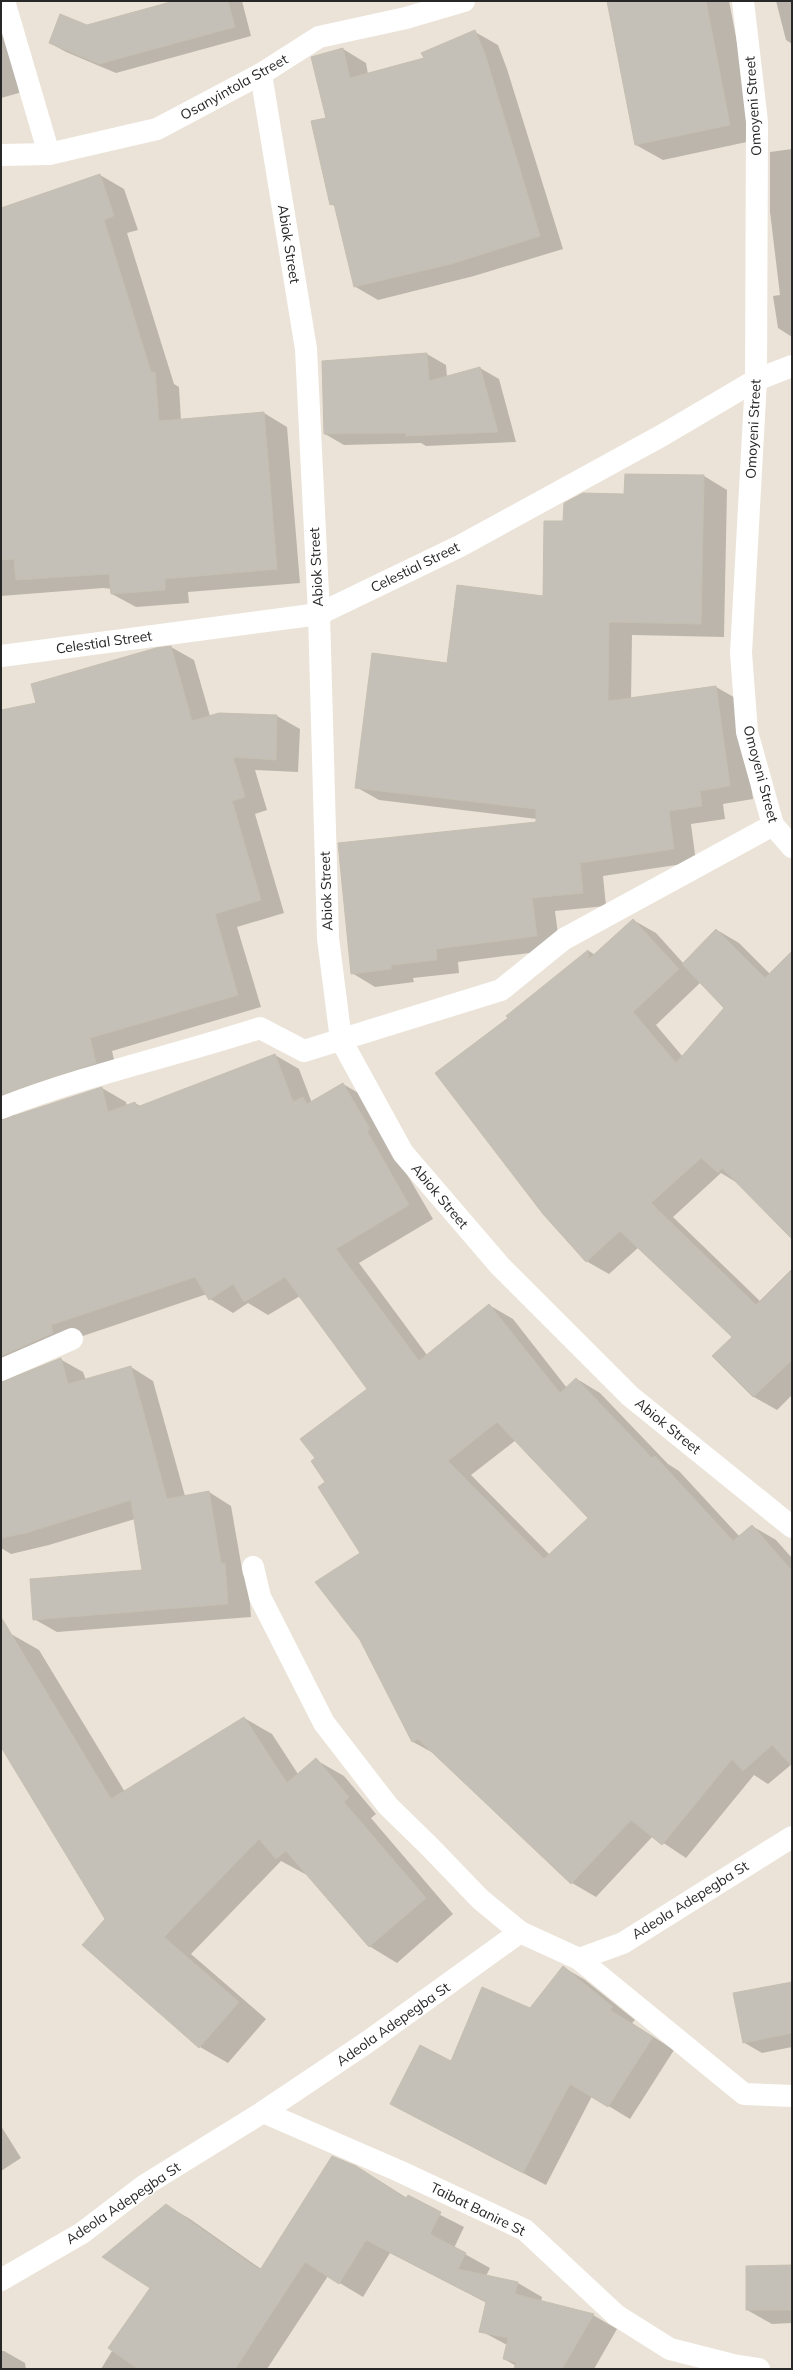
<svg xmlns="http://www.w3.org/2000/svg" width="793" height="2370" viewBox="0 0 793 2370" font-family="Mulish,sans-serif">
	<style>
		.shadow { fill: #0003; fill-rule: evenodd }
		.building { fill: #c5c0b7; stroke: #c5bfb1; fill-rule: evenodd }
		.lines { fill: none; stroke-linecap: round; stroke-linejoin: round }
		.minor { stroke: #fff; stroke-width: 22 }
		.tertiary { stroke: #fff; stroke-width: 22 }
		.labels { text-anchor: middle; stroke-width: 3; stroke-linejoin: round; paint-order: stroke }
		.street-label { font-size: 14px; fill: #272727; stroke: #fff }
	</style>
	<rect width="100%" height="100%" fill="#ebe3d7"/>
	<g class="shadow">
		<polygon points="1,1 33,89 1,98"/>
		<polygon points="178,1 242,1 251,36 116,73 66,52 50,43"/>
		<polygon points="608,1 729,1 756,140 663,160 636,145"/>
		<polygon points="776,1 792,1 792,44 786,40"/>
		<polygon points="475,32 498,45 507,69 563,249 474,276 378,300 354,286 336,207 331,204 327,119 343,49 366,63 368,74 425,59"/>
		<polygon points="792,149 792,337 778,328 773,296 780,295 770,212 770,152"/>
		<polygon points="100,175 124,189 138,230 127,233 174,384 179,387 181,420 264,413 287,427 300,583 188,592 189,603 136,607 112,594 112,589 103,588 1,596 1,215"/>
		<polygon points="427,354 446,365 447,377 480,368 499,379 516,442 426,446 421,443 344,445 325,434 323,362"/>
		<polygon points="626,475 704,476 727,490 724,637 632,635 631,699 716,687 739,700 753,799 723,804 725,819 691,824 696,862 603,876 606,906 555,911 560,949 458,962 459,973 413,978 414,982 375,987 352,973 537,823 537,819 379,800 356,787 448,664 544,597 564,522 625,495"/>
		<polygon points="171,647 194,660 210,716 219,714 277,716 300,729 298,772 255,770 267,810 255,814 284,913 237,927 261,1007 112,1051 118,1076 20,1109 13,1116 1,1109 1,711 38,704"/>
		<path d="M633 920 656 933 684 964 717 930 739 943 770 974 792 953V1237L739 1184 721 1173 673 1217 761 1302 792 1270V1395L777 1410 754 1397 714 1356 733 1337 639 1247 609 1274 586 1261 508 1016 589 951 595 955ZM701 982 726 1008 683 1057 656 1025Z"/>
		<path d="M275 1055 299 1069 312 1103 343 1084 367 1098 390 1145 433 1219 359 1263 427 1355 489 1305 513 1319 567 1388 577 1379 600 1393 668 1464 679 1471 740 1537 752 1526 776 1540 792 1558V1764L768 1784 754 1775 686 1858 653 1836 596 1897 572 1883 437 1755 413 1742 361 1639V1554L316 1458 369 1389 300 1296 268 1315 248 1303 233 1313 210 1299 207 1294 74 1339 1 1359V1120L102 1088 126 1102 127 1106 135 1103 142 1107ZM516 1440 589 1518 550 1555 471 1475Z"/>
		<polygon points="60,1359 83,1372 86,1380 131,1367 153,1381 185,1496 209,1492 231,1506 243,1575 248,1578 251,1617 57,1632 34,1619 144,1571 135,1519 49,1545 11,1554 1,1548 1,1397"/>
		<polygon points="11,1634 39,1650 125,1792 244,1718 272,1734 298,1774 316,1760 344,1776 376,1814 371,1818 453,1914 397,1963 369,1946 307,1873 305,1874 281,1861 191,1954 266,2019 228,2063 200,2047 106,1919 1,1745 1,1640"/>
		<polygon points="563,1967 585,1980 635,2020 632,2023 674,2050 630,2119 592,2096 546,2185 413,2116 451,2063 531,2009"/>
		<polygon points="792,1983 792,2047 762,2053 743,2042"/>
		<polygon points="1,2126 21,2158 1,2171"/>
		<polygon points="356,2167 407,2198 464,2227 454,2248 490,2268 486,2276 518,2283 542,2297 541,2302 593,2315 617,2329 594,2369 515,2369 516,2366 504,2359 507,2345 481,2331 487,2303 390,2253 363,2297 328,2276 267,2369 101,2369 151,2287 166,2205 190,2219 261,2269"/>
		<polygon points="792,2266 792,2323 772,2324 747,2310"/>
		<polygon points="1,2351 4,2351 25,2363 26,2369 1,2369"/>
	</g>
	<g class="building">
		<polygon points="174,1 228,1 235,27 99,64 49,43 60,14 87,25"/>
		<polygon points="607,1 706,1 730,125 635,145"/>
		<polygon points="475,30 485,54 540,236 451,264 354,287 334,204 330,205 311,121 326,118 311,57 343,48 350,78 424,58 421,53"/>
		<polygon points="100,174 114,216 104,220 151,372 155,372 159,421 264,412 277,569 165,579 165,590 111,594 109,574 16,580 14,559 1,560 1,208"/>
		<polygon points="427,353 429,381 480,367 498,432 406,436 406,433 324,434 322,361"/>
		<polygon points="625,474 704,475 701,624 609,622 608,701 716,686 730,786 700,791 702,806 669,811 674,849 580,863 583,893 532,898 537,936 436,949 437,960 391,965 391,969 351,974 338,843 536,822 536,809 355,788 372,653 447,663 457,585 543,596 544,521 563,521 564,503 583,493 624,494"/>
		<polygon points="171,646 192,721 219,713 277,715 276,760 233,757 245,797 232,801 261,900 215,914 238,995 90,1038 96,1063 1,1095 1,710 36,703 31,684 156,648"/>
		<polygon points="633,919 679,969 633,1012 676,1063 724,1008 682,964 716,929 765,978 792,951 792,1239 722,1168 718,1173 701,1158 651,1203 756,1305 792,1269 792,1360 753,1397 712,1356 732,1337 620,1231 586,1262 543,1214 435,1073 508,1018 506,1016 588,950 589,959"/>
		<path d="M275 1054 293 1102 303 1097 307 1104 343 1083 370 1129 367 1131 409 1205 336 1249 419 1361 489 1304 560 1393 576 1378 652 1458 655 1456 733 1541 752 1525 792 1571V1766L772 1745 743 1771 732 1759 662 1845 631 1820 571 1884 418 1739 412 1742 360 1640 315 1582 360 1553 318 1487 325 1482 311 1461 315 1458 300 1439 367 1389 285 1277 244 1302 233 1284 209 1300 195 1277 51 1325 53 1333 1 1356V1120L102 1087 108 1112 135 1102 137 1107ZM497 1422 588 1518 544 1559 448 1461Z"/>
		<polygon points="61,1358 68,1384 131,1366 167,1499 209,1491 221,1564 225,1563 228,1604 33,1620 30,1579 142,1570 131,1500 26,1533 1,1538 1,1382"/>
		<polygon points="1,1617 111,1799 244,1717 287,1783 316,1758 349,1797 344,1802 426,1898 369,1947 286,1851 276,1859 259,1839 164,1937 239,2002 199,2048 82,1945 105,1919 1,1747"/>
		<polygon points="563,1966 613,2007 610,2010 653,2037 608,2107 570,2084 523,2173 390,2104 420,2045 451,2061 482,1987 530,2008"/>
		<polygon points="792,1982 792,2033 743,2043 733,1993"/>
		<polygon points="332,2156 356,2166 406,2198 408,2195 441,2212 430,2234 466,2253 458,2269 518,2282 515,2294 594,2314 562,2369 514,2369 516,2362 503,2359 508,2338 479,2332 486,2302 366,2240 339,2284 305,2262 235,2369 138,2369 108,2348 150,2288 102,2257 166,2204 260,2270"/>
		<polygon points="792,2265 792,2310 746,2310 746,2266"/>
	</g>
	<g class="lines">
		<g class="minor">
			<polyline points="4,1 49,154"/>
			<polyline points="743,1 757,122 756,380 741,653 747,732 773,825 792,847"/>
			<polyline points="261,74 306,349 319,614 328,938 341,1040 403,1153 500,1266 630,1396 792,1527"/>
			<polyline points="1,656 319,614 460,546 661,436 756,380 792,366"/>
			<path d="M1 1108C85 1075 174 1056 260 1028L304 1051 501 990 564 939 773 825"/>
			<polyline points="1,1370 72,1339"/>
			<polyline points="253,1567 260,1597 324,1723 388,1806 430,1847 480,1899 520,1932"/>
			<polyline points="579,1959 744,2094 792,2096"/>
			<polyline points="263,2112 399,2171 525,2230 616,2315 670,2349 733,2365 759,2369"/>
			<polyline points="1,2280 82,2233 145,2185 263,2112 366,2043 520,1932 579,1959 623,1943 792,1837"/>
		</g>
		<polyline class="tertiary" points="1,155 49,154 157,129 261,74 319,37 406,18 464,1"/>
	</g>
	<g class="labels">
		<g class="street-label">
			<text transform="translate(234 87) rotate(-29)" y="5">Osanyintola Street</text>
			<text transform="translate(753 106) rotate(-94)" y="5">Omoyeni Street</text>
			<text transform="translate(289 244) rotate(81)" y="5">Abiok Street</text>
			<text transform="translate(753 429) rotate(-87)" y="5">Omoyeni Street</text>
			<text transform="translate(316 567) rotate(-93)" y="5">Abiok Street</text>
			<text transform="translate(415 567) rotate(-26)" y="5">Celestial Street</text>
			<text transform="translate(104 642) rotate(-8)" y="5">Celestial Street</text>
			<text transform="translate(761 774) rotate(75)" y="5">Omoyeni Street</text>
			<text transform="translate(326 891) rotate(-92)" y="5">Abiok Street</text>
			<text transform="translate(440 1196) rotate(50)" y="5">Abiok Street</text>
			<text transform="translate(668 1426) rotate(39)" y="5">Abiok Street</text>
			<text transform="translate(690 1900) rotate(-32)" y="5">Adeola Adepegba St</text>
			<text transform="translate(393 2024) rotate(-35)" y="5">Adeola Adepegba St</text>
			<text transform="translate(123 2203) rotate(-34)" y="5">Adeola Adepegba St</text>
			<text transform="translate(478 2209) rotate(26)" y="5">Taibat Banire St</text>
		</g>
	</g>
	<rect width="793" height="2370" fill="none" stroke="#272727" stroke-width="4"/>
</svg>
